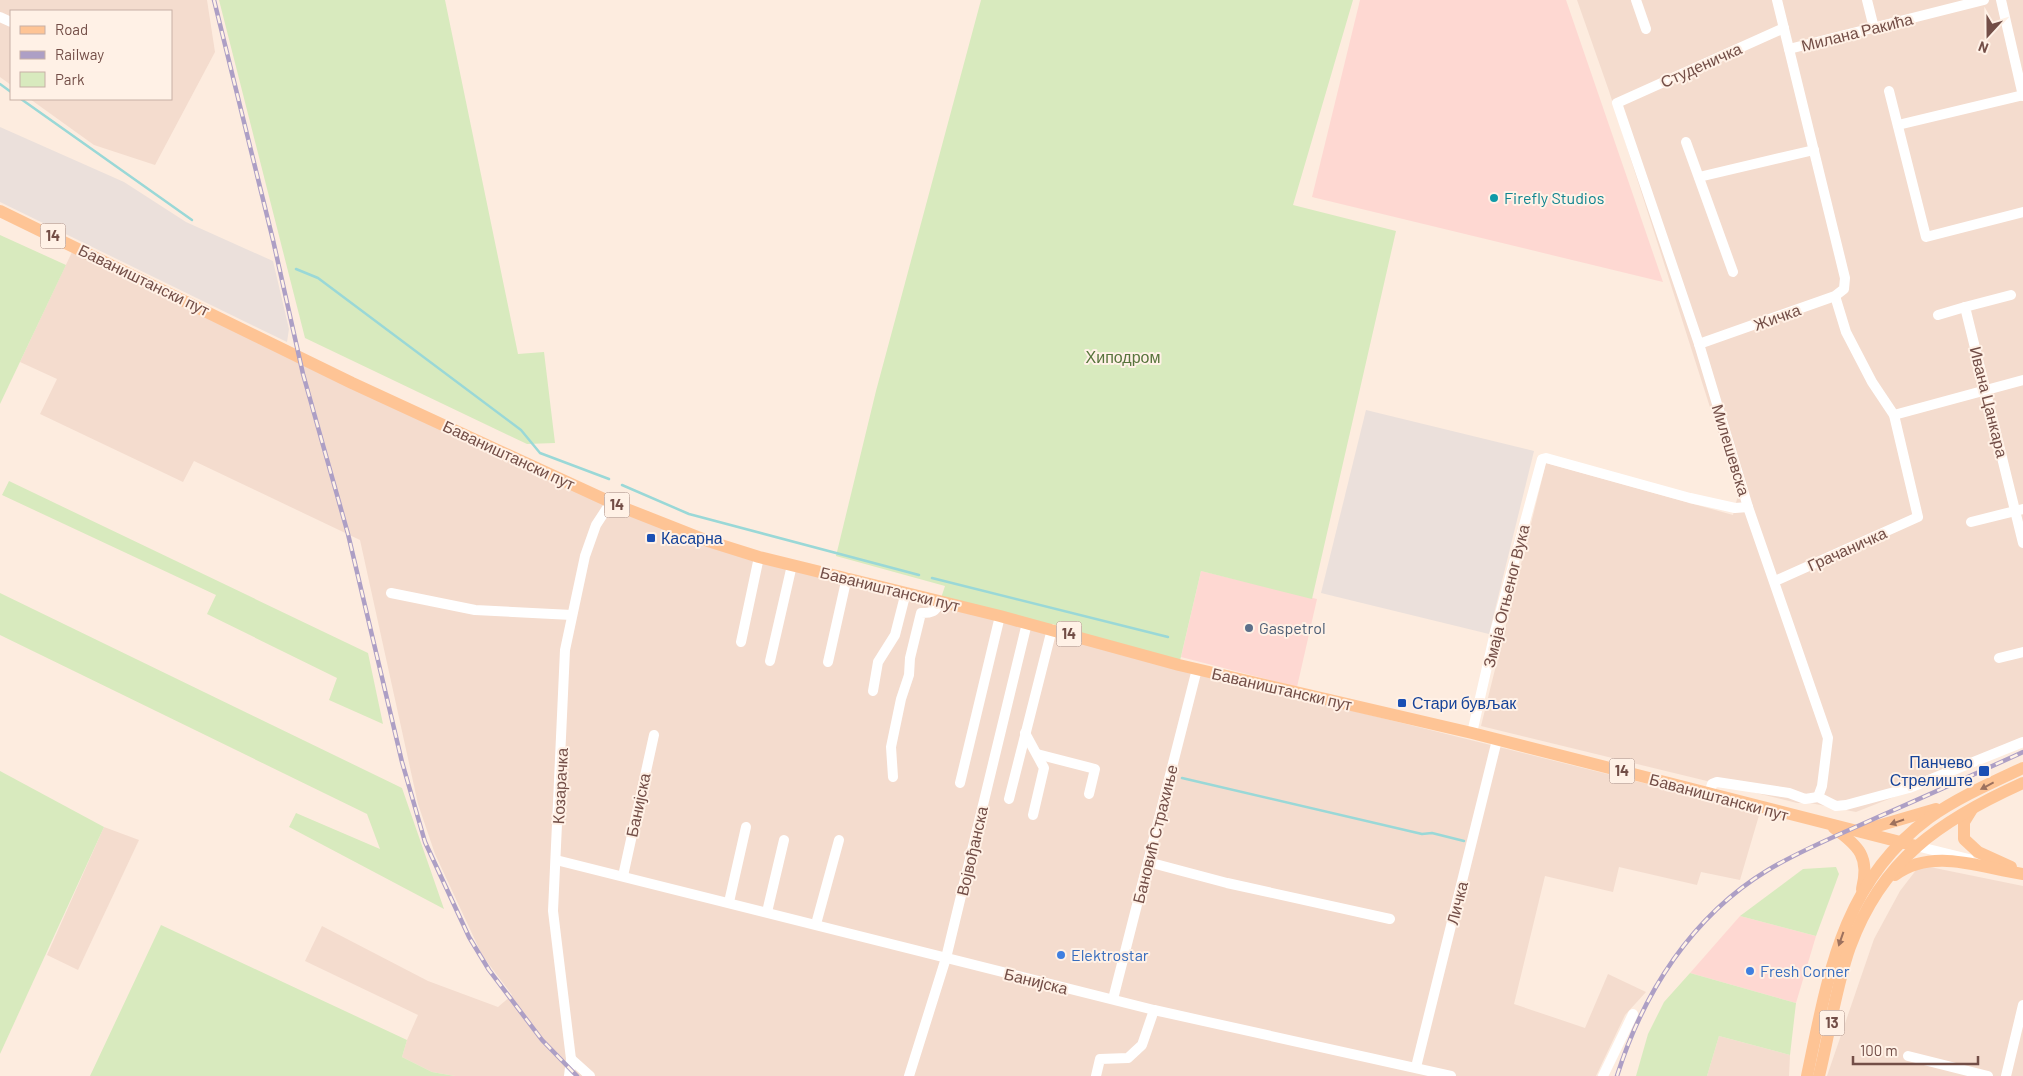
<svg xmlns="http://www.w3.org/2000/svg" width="2023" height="1076" viewBox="0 0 2023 1076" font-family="Barlow,sans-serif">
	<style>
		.residential { fill: #f4dcce }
		.commercial { fill: #fed8d2 }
		.industrial { fill: #ebe0db }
		.green { fill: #d8eabe }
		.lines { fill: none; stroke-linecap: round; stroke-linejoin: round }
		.stream { stroke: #9ad8d7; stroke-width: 2.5 }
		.minor { stroke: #fff; stroke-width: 10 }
		.major { stroke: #fec495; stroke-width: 12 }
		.rail-casing { stroke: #ad9fc5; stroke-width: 4.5 }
		.rail { stroke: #fff1e6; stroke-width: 2.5; stroke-dasharray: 8; stroke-linecap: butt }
		.oneway { fill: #9d715e }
		.culture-dot { fill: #0f9aa8; stroke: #fff1e6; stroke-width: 2 }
		.transit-dot { fill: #1a4fb4; stroke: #fff1e6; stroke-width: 2 }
		.service-dot { fill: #5c6f8a; stroke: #fff1e6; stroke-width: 2 }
		.shop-dot { fill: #3f7fe0; stroke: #fff1e6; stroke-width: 2 }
		.labels { text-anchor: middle; stroke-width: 4; stroke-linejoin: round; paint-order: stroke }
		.shield { fill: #fff1e6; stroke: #9d7f77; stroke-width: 1 }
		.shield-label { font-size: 15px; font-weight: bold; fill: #734e47 }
		.street-label { font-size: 16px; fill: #734e47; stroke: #fff1e6 }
		.culture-label { font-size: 16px; fill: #0d838f; stroke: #fff1e6; text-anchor: start }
		.park-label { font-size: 16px; fill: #57743c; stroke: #fff1e6 }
		.transit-label { font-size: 16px; fill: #164399; stroke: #fff1e6; text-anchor: start }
		.service-label { font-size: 16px; fill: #4e5e75; stroke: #fff1e6; text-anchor: start }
		.shop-label { font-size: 16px; fill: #366cbe; stroke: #fff1e6; text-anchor: start }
	</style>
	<rect width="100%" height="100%" fill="#fdecdf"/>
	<g class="residential">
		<polygon points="0,0 207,0 215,52 155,165 94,145 30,99 171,99 171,11 11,11 11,85 0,77"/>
		<polygon points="1577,0 2023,0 2023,746 1856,812 1810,803 1797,803 1481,726 1546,463 1733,515 1738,495 1609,91"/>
		<polygon points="72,252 687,536 1088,645 1760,812 1740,880 1701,872 1697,885 1619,867 1613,892 1545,876 1514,1004 1585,1028 1608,974 1646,992 1625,1015 1596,1076 455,1076 432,1072 402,1057 407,1040 418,1015 305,961 322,926 428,981 498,1007 512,995 482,955 435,854 418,804 360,540 194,461 183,482 40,414 57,379 20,362"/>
		<polygon points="104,827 139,840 78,970 47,955"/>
		<polygon points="1920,865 2023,886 2023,1076 1827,1076 1874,939 1900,891"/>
		<polygon points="1719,1036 1790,1055 1789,1076 1707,1076"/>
	</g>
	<g class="commercial">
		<polygon points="1360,0 1566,0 1663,282 1312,197"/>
		<polygon points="1201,571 1317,599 1297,687 1181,657"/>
		<polygon points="1740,916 1816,936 1796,1003 1690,973"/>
	</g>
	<g class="industrial">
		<polygon points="0,127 124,182 186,222 273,261 289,329 287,342 0,202"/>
		<polygon points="1366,410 1534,451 1489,634 1321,593"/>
	</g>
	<g class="green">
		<polygon points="219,0 445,0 518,354 544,352 555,443 527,444 305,338"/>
		<polygon points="981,0 1353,0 1293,205 1396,231 1312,599 1201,571 1179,665 940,601 945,586 836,556 876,391"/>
		<polygon points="0,235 66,265 0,404"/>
		<polygon points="9,481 368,653 383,724 329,700 337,678 207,614 216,595 2,495"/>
		<polygon points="0,593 402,788 444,909 289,827 296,813 380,849 367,814 0,635"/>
		<polygon points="0,771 104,827 0,1054"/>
		<polygon points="1836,867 1839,874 1816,936 1740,916 1803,869"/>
		<polygon points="161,925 407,1040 402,1057 432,1072 455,1076 90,1076"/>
		<polygon points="1690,973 1796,1003 1790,1055 1719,1036 1707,1076 1636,1076 1648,1034 1664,1002"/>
	</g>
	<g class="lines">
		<g class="stream">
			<polyline points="0,84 11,92"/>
			<polyline points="21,99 192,220"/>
			<polyline points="296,269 318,278 521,430 540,453 609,479"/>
			<polyline points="622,485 689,514 919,575"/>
			<polyline points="932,578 1168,637"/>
			<polyline points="1182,778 1422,834 1432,833 1464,841"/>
		</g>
		<g class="minor">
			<polyline points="1636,0 1646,29"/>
			<polyline points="1867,0 1874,28"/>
			<polyline points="2001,0 2023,96"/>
			<polyline points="0,17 11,22"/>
			<polyline points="1784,28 1617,103 1699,344 1748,507 1828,738 1822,786 1818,797"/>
			<polyline points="1789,49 1984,0"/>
			<polyline points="1889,91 1926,237 2023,212"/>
			<polyline points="1898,125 2023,95"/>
			<polyline points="1686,142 1733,272"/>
			<polyline points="1699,177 1814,150"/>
			<polyline points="2011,295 1965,307 2023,543"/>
			<polyline points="1938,315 1965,307"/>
			<polyline points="1699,344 1835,296 1844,289 1845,278 1777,0"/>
			<polyline points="1894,415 2023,380"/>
			<polyline points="1971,522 2023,509"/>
			<polyline points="1775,581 1918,517 1894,415 1872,382 1846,332 1835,296"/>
			<polyline points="391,593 475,610 572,615"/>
			<polyline points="741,642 759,557"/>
			<polyline points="1999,658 2023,652"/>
			<polyline points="770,661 792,565"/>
			<polyline points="828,662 847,577"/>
			<polyline points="873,691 878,662 895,635 906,592"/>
			<polyline points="1025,733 1044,768 1033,815"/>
			<polyline points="1472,733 1495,632 1542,459 1546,458 1690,498 1735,508 1748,507"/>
			<polyline points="1037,754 1095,769 1089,794"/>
			<path d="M893 777 891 747 901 699 909 675 910 658 921 613C932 613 936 612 940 601"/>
			<polyline points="960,783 1000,616"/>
			<polyline points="1709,794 1712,784 1717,782 1789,793 1805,799 1818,797 1836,806 1846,805 1909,788 2023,742"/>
			<polyline points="1009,799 1052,629"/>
			<polyline points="1916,846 1969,859"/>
			<polyline points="556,860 1154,1010 1451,1076"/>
			<polyline points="1148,862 1227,883 1390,919"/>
			<polyline points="623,876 654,735"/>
			<polyline points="729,902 746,827"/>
			<polyline points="767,912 784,840"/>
			<polyline points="816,924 839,840"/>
			<polyline points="1113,999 1197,669"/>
			<polyline points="1908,1056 1988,1076"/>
			<polyline points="571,1059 590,1076"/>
			<polyline points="1416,1067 1497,740"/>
			<polyline points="569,1076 571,1059 553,911 565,650 585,556 596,525 611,502"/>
			<polyline points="909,1076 946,958 1027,623"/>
			<polyline points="1096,1076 1100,1059 1128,1058 1142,1045 1154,1010"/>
			<polyline points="1603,1076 1633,1014"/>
			<polyline points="2006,1076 2023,1005"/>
		</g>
		<g class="major">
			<polyline points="0,211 352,383 619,506 708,541 759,557 1000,616 1179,665 1472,733 1916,846"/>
			<polyline points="1972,809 1964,822 1964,839 1978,852 2011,867"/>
			<path d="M1834 828C1859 846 1870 857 1862 889"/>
			<polyline points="1864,830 1936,809"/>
			<path d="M1895 875C1933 847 1981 868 2023 874"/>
			<path d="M1807 1076C1828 977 1841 883 1929 818 1957 798 1991 783 2023 768"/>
			<path d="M1819 1076C1829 1035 1836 986 1850 947 1882 859 1941 820 2023 783"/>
		</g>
		<defs>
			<g id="rail">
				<polyline points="214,0 273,240 303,374 348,534 402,762 425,842 469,937 489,970 542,1040 577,1076"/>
				<path d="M1617 1076C1643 993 1692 916 1768 870 1803 849 1841 834 1878 817 1926 796 1975 774 2023 752"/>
			</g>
		</defs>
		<use href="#rail" class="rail-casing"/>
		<use href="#rail" class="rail"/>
	</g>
	<defs><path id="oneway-solid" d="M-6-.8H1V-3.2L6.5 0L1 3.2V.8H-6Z" transform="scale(1.25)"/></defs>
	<g class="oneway">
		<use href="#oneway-solid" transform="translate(1987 786) rotate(152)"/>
		<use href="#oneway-solid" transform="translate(1897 822) rotate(161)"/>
		<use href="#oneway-solid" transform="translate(1841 939) rotate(109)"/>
	</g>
	<circle class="culture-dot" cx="1494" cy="198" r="5"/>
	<g class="transit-dot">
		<rect x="646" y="533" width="10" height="10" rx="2.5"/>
		<rect x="1397" y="698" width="10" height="10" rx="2.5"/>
		<rect x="1978" y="765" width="12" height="12" rx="2.5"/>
	</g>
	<circle class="service-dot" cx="1249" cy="628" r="5"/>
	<g class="shop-dot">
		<circle cx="1061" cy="955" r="5"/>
		<circle cx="1750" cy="971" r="5"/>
	</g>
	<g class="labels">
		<g class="shield">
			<rect x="40.5" y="223.5" width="25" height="25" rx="4"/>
			<rect x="604.5" y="492.5" width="25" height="25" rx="4"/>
			<rect x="1056.5" y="621.5" width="25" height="25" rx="4"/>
			<rect x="1609.5" y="758.5" width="25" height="25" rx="4"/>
			<rect x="1819.5" y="1010.5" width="25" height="25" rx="4"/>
		</g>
		<g class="shield-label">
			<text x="53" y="241">14</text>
			<text x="617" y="510">14</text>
			<text x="1069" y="639">14</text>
			<text x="1622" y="776">14</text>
			<text x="1832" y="1028">13</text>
		</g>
		<g class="street-label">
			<text transform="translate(1857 32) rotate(-14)" y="6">Милана Ракића</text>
			<text transform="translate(1701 65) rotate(-24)" y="6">Студеничка</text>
			<text transform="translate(144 280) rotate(26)" y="6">Баваништански пут</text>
			<text transform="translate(1777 317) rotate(-20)" y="6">Жичка</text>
			<text transform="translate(1989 402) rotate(76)" y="6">Ивана Цанкара</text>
			<text transform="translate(1731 450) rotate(73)" y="6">Милешевска</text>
			<text transform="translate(509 455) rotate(25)" y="6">Баваништански пут</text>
			<text transform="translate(1847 549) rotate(-24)" y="6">Грачаничка</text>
			<text transform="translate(890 589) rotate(14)" y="6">Баваништански пут</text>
			<text transform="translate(1506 596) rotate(-76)" y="6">Змаја Огњеног Вука</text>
			<text transform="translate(1282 689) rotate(13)" y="6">Баваништански пут</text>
			<text transform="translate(560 786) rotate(-87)" y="6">Козарачка</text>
			<text transform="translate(1719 797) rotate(15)" y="6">Баваништански пут</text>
			<text transform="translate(638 805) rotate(-78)" y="6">Банијска</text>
			<text transform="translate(1155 834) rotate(-76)" y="6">Бановић Страхиње</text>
			<text transform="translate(972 851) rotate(-77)" y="6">Војвођанска</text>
			<text transform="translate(1457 903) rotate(-76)" y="6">Личка</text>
			<text transform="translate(1036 981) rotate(14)" y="6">Банијска</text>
		</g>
		<g class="culture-label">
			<text x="1504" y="204">Firefly Studios</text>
		</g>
		<g class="park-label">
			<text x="1123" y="363">Хиподром</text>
		</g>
		<g class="transit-label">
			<text x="661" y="544">Касарна</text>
			<text x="1412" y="709">Стари бувљак</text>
			<text x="1973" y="768" text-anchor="end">Панчево<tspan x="1973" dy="18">Стрелиште</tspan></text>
		</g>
		<g class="service-label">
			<text x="1259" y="634">Gaspetrol</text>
		</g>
		<g class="shop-label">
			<text x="1071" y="961">Elektrostar</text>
			<text x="1760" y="977">Fresh Corner</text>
		</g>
	</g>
	<rect x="10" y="10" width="162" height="90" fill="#fff1e6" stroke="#c7b0a6"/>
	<rect x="20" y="26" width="25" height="8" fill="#fec495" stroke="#c7b0a6"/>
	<text x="55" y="35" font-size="15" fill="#734e47">Road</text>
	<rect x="20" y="51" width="25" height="8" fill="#ad9fc5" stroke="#c7b0a6"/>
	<text x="55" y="60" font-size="15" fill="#734e47">Railway</text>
	<rect x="20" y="72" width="25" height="15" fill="#d8eabe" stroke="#c7b0a6"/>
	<text x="55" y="85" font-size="15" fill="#734e47">Park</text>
	<g transform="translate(1988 35) rotate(201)" stroke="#fff1e6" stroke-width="4" paint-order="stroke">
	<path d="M0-4L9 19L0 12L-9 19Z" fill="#734e47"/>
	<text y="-8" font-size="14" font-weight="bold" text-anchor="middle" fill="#734e47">N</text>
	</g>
	<path d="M1853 1056v8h125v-8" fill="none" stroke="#734e47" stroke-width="2.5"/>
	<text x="1860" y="1056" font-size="15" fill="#734e47" stroke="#fff1e6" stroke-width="4" paint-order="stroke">100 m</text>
</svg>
